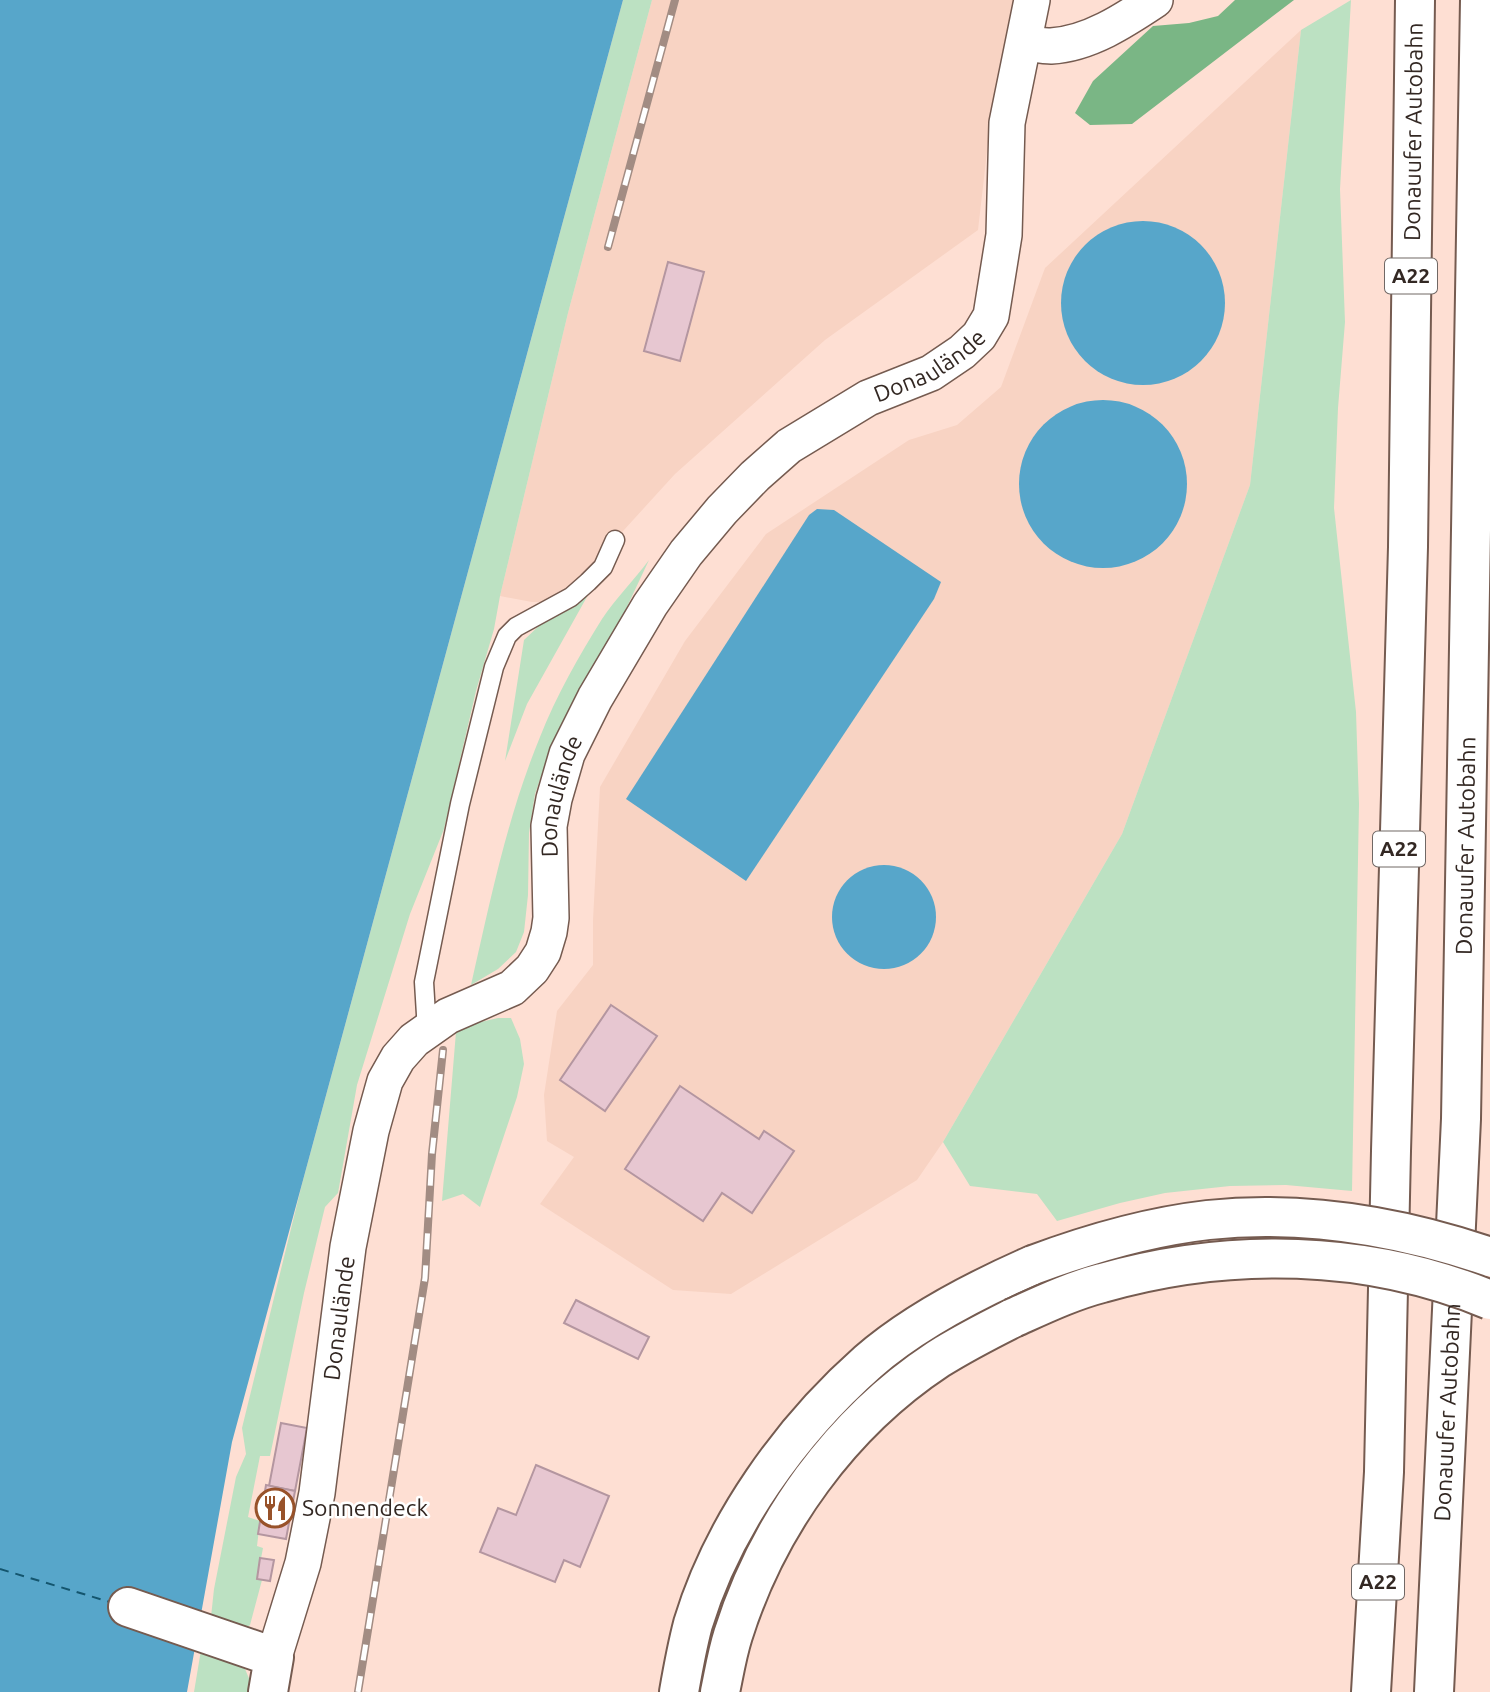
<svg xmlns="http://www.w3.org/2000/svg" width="1490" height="1692" viewBox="0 0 1490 1692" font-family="Ubuntu,sans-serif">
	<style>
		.built { fill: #f8d3c3 }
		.green { fill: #bce1c2 }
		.forest { fill: #7ab685 }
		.water { fill: #57a6ca }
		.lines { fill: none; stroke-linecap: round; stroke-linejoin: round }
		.ferry { stroke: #14556e; stroke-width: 2; stroke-dasharray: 9 7; stroke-linecap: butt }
		.building { fill: #e7c7d1; stroke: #b496a0; stroke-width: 2 }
		.service-casing { stroke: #755b50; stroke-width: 21 }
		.minor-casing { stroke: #755b50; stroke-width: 38 }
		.tertiary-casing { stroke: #755b50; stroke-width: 42 }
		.motorway-casing { stroke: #755b50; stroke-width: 42 }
		.service { stroke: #fff; stroke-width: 18 }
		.minor { stroke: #fff; stroke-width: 35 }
		.tertiary { stroke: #fff; stroke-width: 38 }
		.motorway { stroke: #fff; stroke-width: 38 }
		.rail-casing { stroke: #a28c83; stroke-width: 8 }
		.rail { stroke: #fff; stroke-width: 5; stroke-dasharray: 16; stroke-linecap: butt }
		.motorway-bridge-casing { stroke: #755b50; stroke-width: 42; stroke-linecap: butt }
		.motorway-bridge { stroke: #fff; stroke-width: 38 }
		.labels { text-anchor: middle; stroke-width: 5; stroke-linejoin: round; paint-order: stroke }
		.shield { fill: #fff; stroke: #706865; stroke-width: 2 }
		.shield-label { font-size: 21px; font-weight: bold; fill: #332823 }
		.street-label { font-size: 23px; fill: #332823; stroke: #fff }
		.poi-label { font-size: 23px; fill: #332823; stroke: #fff; text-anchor: start }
	</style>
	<rect width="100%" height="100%" fill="#fedfd3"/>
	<g class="built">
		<polygon points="652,0 1018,0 988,143 978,230 825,340 675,474 593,564 564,591 544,602 532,602 500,596 568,313"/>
		<polygon points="1301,30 1250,485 1122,834 943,1142 917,1180 731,1294 673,1290 540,1204 574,1157 547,1141 544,1095 557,1011 593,965 593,920 600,787 685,641 766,534 909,440 957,425 1001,387 1045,268"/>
	</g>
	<g class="green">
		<polygon points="623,0 652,0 568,313 500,596 494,629 476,691 444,829 410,914 357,1085 338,1193 325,1207 304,1293 270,1456 260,1456 248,1517 260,1521 257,1546 263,1548 257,1579 262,1580 250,1625 238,1633 210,1626 214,1589 236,1477 246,1454 242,1428 302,1184"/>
		<polygon points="1351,0 1340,189 1345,322 1338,408 1334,508 1356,712 1359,804 1352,1191 1286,1185 1230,1186 1165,1193 1120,1203 1057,1221 1037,1194 970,1186 943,1142 1122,834 1250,485 1301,30"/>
		<path d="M649 560 625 611 565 719 547 759 535 794 529 833 528 895 524 932 516 952 498 969 471 985C490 902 507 817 540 737 556 696 579 656 602 619 616 598 634 580 649 560Z"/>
		<polygon points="588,595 527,704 505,761 524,640 544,621 564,608"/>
		<polygon points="498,1018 511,1018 520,1039 524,1064 517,1097 480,1207 463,1194 442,1201 456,1032 472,1024"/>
		<polygon points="202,1644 242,1662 251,1683 249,1692 194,1692"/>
	</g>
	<polygon class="forest" points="1235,0 1294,0 1132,124 1090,125 1075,113 1093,81 1153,26 1189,23 1218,16"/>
	<g class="water">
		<polygon points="0,0 623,0 232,1442 187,1692 0,1692"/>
		<circle cx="1143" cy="303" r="82"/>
		<circle cx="1103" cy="484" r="84"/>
		<polygon points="817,509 834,510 941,582 934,599 746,881 626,799 809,515"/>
		<circle cx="884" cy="917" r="52"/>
	</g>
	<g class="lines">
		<polyline class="ferry" points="0,1569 110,1602"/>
	</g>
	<g class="building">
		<polygon points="668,262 704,272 680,361 644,351"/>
		<polygon points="611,1005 657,1036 605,1111 560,1080"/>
		<polygon points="680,1086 759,1139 764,1131 794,1151 752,1213 722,1193 703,1221 625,1169"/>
		<polygon points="576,1300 649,1337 638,1359 564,1323"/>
		<polygon points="281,1423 307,1428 295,1491 269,1486"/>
		<polygon points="536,1465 609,1496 580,1567 564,1560 555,1582 480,1552 498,1508 516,1515"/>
		<polygon points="266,1485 295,1491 286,1539 258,1534"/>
		<polygon points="260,1558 274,1560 270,1581 257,1579"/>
	</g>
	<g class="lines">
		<defs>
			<polyline id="service" points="427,1031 424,982 460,804 494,667 507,636 516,627 571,597 588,582 603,567 615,540"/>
			<g id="minor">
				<path d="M1024 43C1033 44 1043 46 1051 46 1089 44 1125 20 1155 0"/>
				<path id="s1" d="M274 1657 303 1563 317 1493 348 1247 371 1131 385 1081 398 1058 414 1040 448 1016 512 988 532 969 543 952 549 932 551 918 549 826 554 799 567 754 595 698 650 605 686 553 722 510 755 476 789 446 868 398 931 373 962 352 979 336 991 316 1004 235 1007 123 1032 0"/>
			</g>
			<polyline id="tertiary" points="128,1607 274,1657 268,1692"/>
			<g id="motorway">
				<path d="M679 1692C683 1669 687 1647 693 1624 723 1525 791 1430 868 1362 915 1321 976 1290 1033 1265"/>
				<path d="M720 1692C724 1673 727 1654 733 1635 768 1524 841 1423 938 1359 962 1344 987 1331 1013 1318"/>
				<path id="s2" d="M1371 1692 1384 1472 1391 1151 1408 547 1415 0"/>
				<path id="s3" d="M1434 1692 1461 1119 1480 0"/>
			</g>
		</defs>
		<use href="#service" class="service-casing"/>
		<use href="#minor" class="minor-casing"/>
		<use href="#tertiary" class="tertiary-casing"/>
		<use href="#motorway" class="motorway-casing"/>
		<use href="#service" class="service"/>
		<use href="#minor" class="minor"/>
		<use href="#tertiary" class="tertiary"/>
		<use href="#motorway" class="motorway"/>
		<defs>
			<g id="rail">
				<polyline points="608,247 675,0"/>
				<polyline points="358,1692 425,1278 432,1154 443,1050"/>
			</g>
		</defs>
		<use href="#rail" class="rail-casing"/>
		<use href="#rail" class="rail"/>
		<defs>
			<g id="motorway-bridge">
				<path d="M1033 1265C1089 1244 1147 1227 1208 1220 1303 1210 1399 1226 1490 1257"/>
				<path d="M1013 1318C1042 1305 1071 1291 1102 1283 1229 1247 1367 1249 1490 1300"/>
			</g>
		</defs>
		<use href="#motorway-bridge" class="motorway-bridge-casing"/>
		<use href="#motorway-bridge" class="motorway-bridge"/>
	</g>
	<defs>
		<symbol id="restaurant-ring" viewBox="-11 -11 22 22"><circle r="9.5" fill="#fff" stroke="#98522a" stroke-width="1.5"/><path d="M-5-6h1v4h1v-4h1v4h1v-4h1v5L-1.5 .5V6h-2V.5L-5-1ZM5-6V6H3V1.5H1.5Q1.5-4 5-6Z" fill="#98522a"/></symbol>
	</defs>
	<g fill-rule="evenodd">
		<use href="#restaurant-ring" x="253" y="1486" width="44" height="44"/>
	</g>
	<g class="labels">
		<g class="shield">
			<rect x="1385" y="258.5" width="52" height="35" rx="5"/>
			<rect x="1373" y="831.5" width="52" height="35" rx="5"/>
			<rect x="1352" y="1564.5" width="52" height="35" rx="5"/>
		</g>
		<g class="shield-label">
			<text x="1411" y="283">A22</text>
			<text x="1399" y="856">A22</text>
			<text x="1378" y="1589">A22</text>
		</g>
		<g class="street-label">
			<text dy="8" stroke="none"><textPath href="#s2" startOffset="1561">Donauufer Autobahn</textPath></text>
			<text dy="8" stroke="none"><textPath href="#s1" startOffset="1544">Donaulände</textPath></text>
			<text dy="8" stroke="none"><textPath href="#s1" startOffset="956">Donaulände</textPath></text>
			<text dy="8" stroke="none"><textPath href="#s3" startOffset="847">Donauufer Autobahn</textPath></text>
			<text dy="8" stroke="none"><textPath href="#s1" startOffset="346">Donaulände</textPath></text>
			<text dy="8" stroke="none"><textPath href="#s3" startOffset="280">Donauufer Autobahn</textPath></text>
		</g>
		<g class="poi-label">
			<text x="302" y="1516">Sonnendeck</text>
		</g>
	</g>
</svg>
